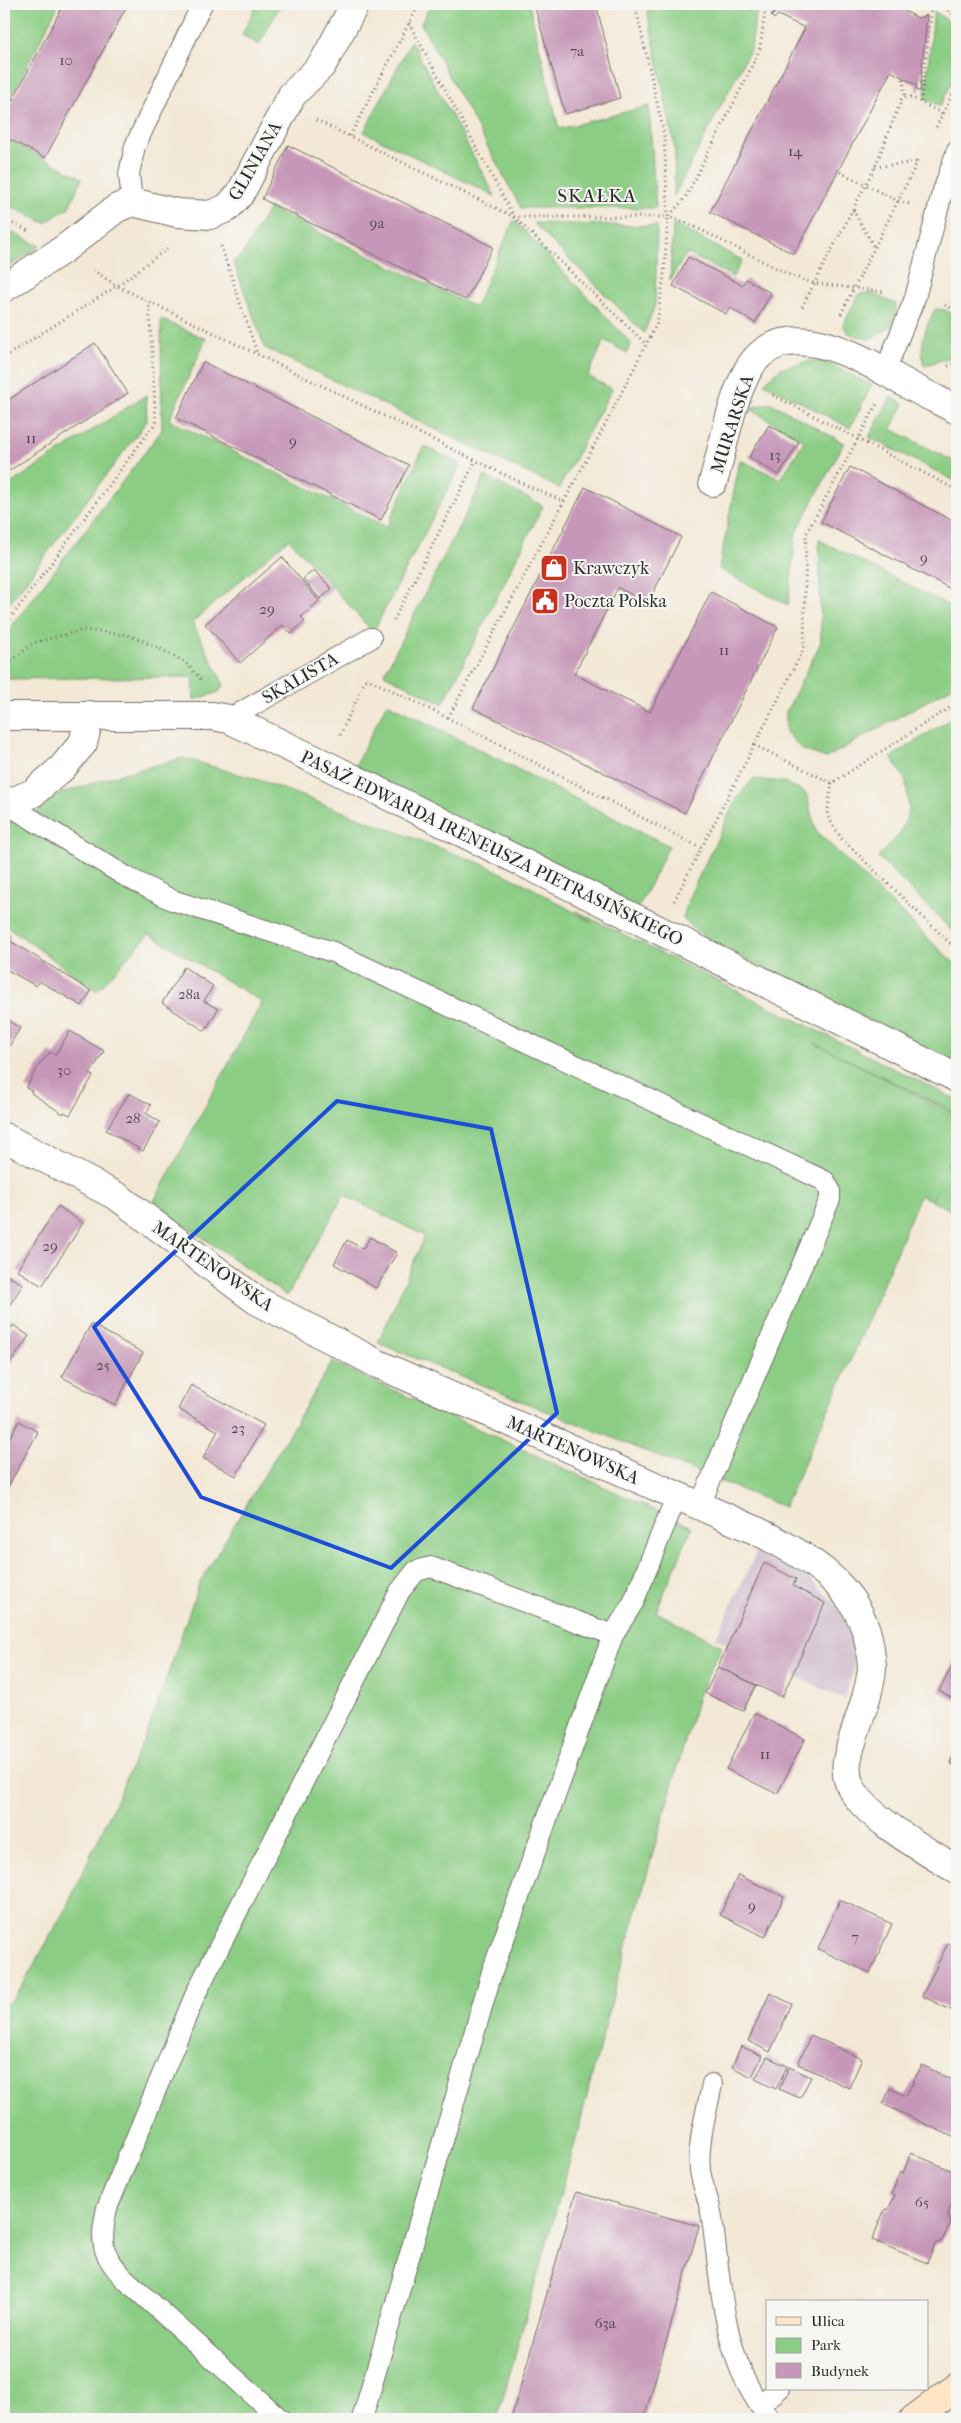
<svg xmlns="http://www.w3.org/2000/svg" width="961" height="2423" viewBox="0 0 961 2423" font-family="'IM FELL French Canon',serif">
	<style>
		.industrial { fill: #d0bdcd }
		.green { fill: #8ccd85; stroke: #5c7c58 }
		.building { fill: #c697b8 }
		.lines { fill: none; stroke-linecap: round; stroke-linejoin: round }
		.lane-casing { stroke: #716d66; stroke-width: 22 }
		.street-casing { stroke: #716d66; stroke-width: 30 }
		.secondary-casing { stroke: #716d66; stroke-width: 30 }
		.path { stroke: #716d66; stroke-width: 3; stroke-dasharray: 1 4; stroke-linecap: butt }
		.lane { stroke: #fff; stroke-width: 20 }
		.street { stroke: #fff; stroke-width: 28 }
		.secondary { stroke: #fde5c5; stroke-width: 28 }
		.marked { fill: none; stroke: #1d4ed8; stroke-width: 4; stroke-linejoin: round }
		.labels { text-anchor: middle; stroke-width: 4; stroke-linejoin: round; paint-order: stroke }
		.number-label { font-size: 15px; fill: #52464e }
		.street-label { font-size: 18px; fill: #2b2b2b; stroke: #f6f6f2 }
		.poi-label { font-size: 18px; fill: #2b2b2b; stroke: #f6f6f2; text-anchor: start }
		.neighbourhood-label { font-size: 19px; letter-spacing: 1px; fill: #2b2b2b; stroke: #f6f6f2 }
	</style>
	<rect width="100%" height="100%" fill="#f6f6f2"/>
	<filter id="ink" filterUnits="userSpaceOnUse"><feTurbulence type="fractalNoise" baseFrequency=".02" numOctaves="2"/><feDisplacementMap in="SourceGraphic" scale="10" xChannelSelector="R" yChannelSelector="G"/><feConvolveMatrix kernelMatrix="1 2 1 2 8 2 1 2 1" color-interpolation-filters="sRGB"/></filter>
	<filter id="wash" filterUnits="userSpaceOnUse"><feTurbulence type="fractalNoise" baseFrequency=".0096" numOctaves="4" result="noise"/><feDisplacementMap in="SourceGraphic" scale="20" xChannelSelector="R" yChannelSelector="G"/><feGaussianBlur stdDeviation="1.12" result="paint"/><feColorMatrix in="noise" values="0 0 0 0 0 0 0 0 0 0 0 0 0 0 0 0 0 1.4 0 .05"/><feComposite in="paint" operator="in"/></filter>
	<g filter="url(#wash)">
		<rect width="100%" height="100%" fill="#f3e8d5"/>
		<polygon class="industrial" points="757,1551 810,1579 836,1605 853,1637 854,1669 844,1699 716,1638"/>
		<g class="green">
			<polygon points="4,4 59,4 4,111"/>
			<polygon points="257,4 281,4 259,45 242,35"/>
			<polygon points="431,4 529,4 559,129 649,106 656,208 521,208 421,24"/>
			<polygon points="646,4 760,4 755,19 751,48 674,196 675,149"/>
			<polygon points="934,11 957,27 957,72 940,106 925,97"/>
			<polygon points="411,41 495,196 364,132"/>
			<polygon points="4,138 82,178 69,207 45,223 4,203"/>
			<polygon points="269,208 475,307 514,220 631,343 627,353 604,340 588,376 612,389 559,488 265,348 233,261 242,255"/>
			<polygon points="533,223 657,226 655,305 644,333"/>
			<polygon points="673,224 742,260 733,277 687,253 670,280"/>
			<polygon points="4,229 40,246 4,270"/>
			<path d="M871 293 896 304C897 327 888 330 868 339L848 333 843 325 859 294Z"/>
			<path d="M935 309 945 310 957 316V355L924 366C919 343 925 329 935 309Z"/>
			<polygon points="161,319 206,339 169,420 387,527 424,446 461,464 373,632 289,539 192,622 224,685 219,692 194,700 193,677 5,679 4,692 4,636 162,430"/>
			<polygon points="811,361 823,361 872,385 850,428 764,383 781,368"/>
			<polygon points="146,395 147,421 4,610 4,488"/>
			<polygon points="891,397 904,404 891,429 957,463 957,482 869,437"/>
			<polygon points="771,403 844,443 796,533 788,605 719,569 740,460 781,479 804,441 749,408"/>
			<polygon points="485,476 543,506 443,704 384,674"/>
			<polygon points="819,540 957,610 957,684 826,758 803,750 786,732 786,712 821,642"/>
			<polygon points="387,703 669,846 637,910 355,766"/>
			<polygon points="957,715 957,936 878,857 900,834 909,812 906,781 891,757"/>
			<path d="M183 758 259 780 485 865 527 885 593 923 576 911 957 1100V1113L814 1043 957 1115V1141L947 1165 957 1143V1213L932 1201 936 1190 931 1200 920 1195 858 1344 784 1507 378 1343 425 1236 344 1195 287 1296 153 1203 262 1002 149 934 97 991 4 924V822C22 823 42 813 51 797L114 776Z"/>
			<polygon points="753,779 784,782 806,793 816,831 957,966 957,1065 710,941 683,919 688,899 737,798"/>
			<polygon points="332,1362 692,1527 656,1612 722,1646 699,1693 663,1817 615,1988 571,2157 497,2419 4,2419 4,2007 20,1990 66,1908 113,1807 150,1726 199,1584"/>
		</g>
		<g id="blocks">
			<g class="building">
				<polygon points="64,4 128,4 45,158 4,136 4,116"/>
				<polygon points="534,4 596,4 620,98 565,114"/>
				<polygon points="785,4 891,4 918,18 927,15 920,91 917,91 916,85 891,71 794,254 710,212 805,28 778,15 774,19 771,16"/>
				<polygon points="288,145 493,247 466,300 262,199"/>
				<polygon points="688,257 742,285 746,279 771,293 755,323 730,308 726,314 673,286"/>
				<polygon points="95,343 128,393 4,474 4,403"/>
				<polygon points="203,362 409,465 381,520 176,418"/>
				<polygon points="769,425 799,442 779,475 749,457"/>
				<polygon points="850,467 957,523 957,592 821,522"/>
				<polygon points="585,487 681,537 648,603 618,588 574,674 650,712 711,592 778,627 685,813 473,708"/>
				<polygon points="282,557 319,601 301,617 305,621 291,634 283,625 240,663 205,624"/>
				<polygon points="314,570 332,589 320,599 303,579"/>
				<polygon points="4,931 11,936 9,940 91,991 82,1006 39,981 36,986 4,968"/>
				<polygon points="184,967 213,986 204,1001 218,1009 205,1031 162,1003"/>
				<polygon points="4,1018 20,1028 4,1055"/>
				<polygon points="70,1031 104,1051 90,1074 93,1076 70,1115 64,1112 63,1114 31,1093 32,1091 26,1088 39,1065 50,1052 55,1055"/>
				<polygon points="129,1093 151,1105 146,1113 160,1122 143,1151 106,1130"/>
				<polygon points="58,1206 83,1223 42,1286 17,1270"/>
				<polygon points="370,1237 397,1253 376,1288 334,1264 347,1240 363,1249"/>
				<polygon points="4,1274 23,1284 4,1314"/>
				<polygon points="91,1324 143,1353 115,1405 62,1377"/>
				<polygon points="13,1325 29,1336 9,1365 4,1361 4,1339"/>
				<polygon points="191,1385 264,1425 236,1476 203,1458 218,1431 178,1409"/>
				<polygon points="19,1421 38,1432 8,1487 4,1485 4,1448"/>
				<polygon points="764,1563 796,1579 793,1586 825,1603 782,1697 718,1667"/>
				<polygon points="954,1662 957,1664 957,1701 939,1691"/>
				<polygon points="718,1667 756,1685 743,1711 705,1693"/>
				<polygon points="754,1713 805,1739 777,1794 726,1769"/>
				<polygon points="957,1747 957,1767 950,1763"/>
				<polygon points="738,1875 784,1897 765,1937 720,1915"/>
				<polygon points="840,1900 892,1924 870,1973 818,1949"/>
				<polygon points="948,1943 957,1947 957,2013 922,1996"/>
				<polygon points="770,1993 792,2004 770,2052 748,2041"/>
				<polygon points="811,2035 862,2059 849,2088 798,2064"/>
				<polygon points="741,2046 762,2056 752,2077 732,2067"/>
				<polygon points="767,2057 787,2066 776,2089 755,2079"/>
				<polygon points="922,2065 957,2082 957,2139 883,2104 890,2088 906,2096"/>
				<polygon points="789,2067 811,2077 800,2098 779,2089"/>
				<polygon points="911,2153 957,2173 957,2184 953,2194 955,2195 948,2213 951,2222 942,2241 935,2244 927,2263 872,2240 885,2209 888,2210 895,2195 892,2193 900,2172 903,2173"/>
				<polygon points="576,2192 699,2226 644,2419 511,2419"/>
			</g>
		</g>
	</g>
	<g filter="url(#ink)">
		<use href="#blocks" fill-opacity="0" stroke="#716d66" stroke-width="1"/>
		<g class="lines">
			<defs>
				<g id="lane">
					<polyline points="132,202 129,174 135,146 202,4"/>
					<polyline points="885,371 915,298 941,197 957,150"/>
					<polyline points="229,719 371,638"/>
					<polyline points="7,804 125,876 172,900 333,952 825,1181 830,1190 830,1199 700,1505"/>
					<path d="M712 2084C707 2111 697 2142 700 2170 702 2186 710 2202 712 2218 722 2288 722 2362 770 2419"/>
					<polyline points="759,2405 779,2389"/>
					<path d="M280 2419 125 2279C100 2253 100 2242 107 2208L196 1993 400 1591 416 1571 431 1567 613 1635"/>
					<polyline points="362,2419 492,1972 613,1635 633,1603 677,1495"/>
				</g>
				<g id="street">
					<polyline points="4,288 64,249 117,208 132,202 177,213 210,215 227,208 240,194 292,95 322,65 355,4"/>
					<path d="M713 482C724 446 730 403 748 370 780 314 853 353 893 376 914 389 936 399 957 410"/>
					<polyline points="4,716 212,716 229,719 326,765 957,1078"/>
					<polyline points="4,805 33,793 62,768 83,743 90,715"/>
					<path d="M4 1137 118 1197 256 1300 378 1364 757 1531C808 1556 861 1587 870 1648 870 1654 872 1661 872 1667 871 1688 862 1709 856 1729 850 1749 841 1768 851 1787 865 1817 928 1852 957 1870"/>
				</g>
				<polyline id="secondary" points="914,2419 957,2387"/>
			</defs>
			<use href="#lane" class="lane-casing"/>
			<use href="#street" class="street-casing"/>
			<use href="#secondary" class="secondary-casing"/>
			<g class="path">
				<polyline points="635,4 664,134 668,217 685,222 790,275 813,283 885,292"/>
				<polyline points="940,4 957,17"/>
				<polyline points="409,23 514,217 668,217"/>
				<polyline points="903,79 905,97"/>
				<polyline points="921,102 932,4"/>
				<polyline points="316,120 514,217 647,345"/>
				<polyline points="936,127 957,85"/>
				<polyline points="350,136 419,4"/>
				<polyline points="875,167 917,162"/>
				<polyline points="840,172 898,201 910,204"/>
				<polyline points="853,210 874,247"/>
				<polyline points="4,219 28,231"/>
				<polyline points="221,246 257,353"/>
				<polyline points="93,270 117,286 530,487 563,501"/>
				<polyline points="945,305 957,311"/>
				<polyline points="802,307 875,167 902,98 911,97 943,114"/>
				<polyline points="841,314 919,159"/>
				<polyline points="4,357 117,286 169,247"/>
				<polyline points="948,366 957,363"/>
				<polyline points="773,395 957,490"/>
				<polyline points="394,620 476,460"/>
				<polyline points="4,627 156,422 149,302"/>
				<polyline points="4,667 33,643 83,630 128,635 159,648 185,662 203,682"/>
				<polyline points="366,678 448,718"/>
				<polyline points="340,735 367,677"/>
				<polyline points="754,745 832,783 957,703"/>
				<polyline points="832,783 827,815 841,838 957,950"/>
				<polyline points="701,848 448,718 604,427 657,323 664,275 668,217 685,198 746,79 760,48 766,4"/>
				<polyline points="674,901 804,649 806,534 877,404"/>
			</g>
			<use href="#lane" class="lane"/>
			<use href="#street" class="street"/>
			<use href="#secondary" class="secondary"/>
		</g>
	</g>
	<path class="marked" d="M337 1101 491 1129 557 1413 391 1568 201 1497 94 1327Z"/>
	<defs>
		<symbol id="shop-square" viewBox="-11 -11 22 22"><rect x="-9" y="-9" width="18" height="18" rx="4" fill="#c8321e" stroke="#f6f6f2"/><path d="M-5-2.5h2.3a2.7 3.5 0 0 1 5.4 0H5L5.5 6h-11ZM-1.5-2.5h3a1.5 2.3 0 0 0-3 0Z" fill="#fff"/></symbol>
		<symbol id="civic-square" viewBox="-11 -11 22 22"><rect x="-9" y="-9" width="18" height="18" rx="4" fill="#c8321e" stroke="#f6f6f2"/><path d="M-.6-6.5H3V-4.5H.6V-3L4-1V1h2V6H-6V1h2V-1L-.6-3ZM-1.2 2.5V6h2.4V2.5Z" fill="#fff"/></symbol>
	</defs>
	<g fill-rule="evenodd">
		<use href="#shop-square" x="538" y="552" width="32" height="32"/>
		<use href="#civic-square" x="529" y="585" width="32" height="32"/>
	</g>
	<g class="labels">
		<g class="number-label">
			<text x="577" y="56">7a</text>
			<text x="66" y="65">10</text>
			<text x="795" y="156">14</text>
			<text x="377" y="228">9a</text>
			<text x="31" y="443">11</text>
			<text x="293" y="446">9</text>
			<text x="775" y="460">13</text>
			<text x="924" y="563">9</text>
			<text x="267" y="614">29</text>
			<text x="724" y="655">11</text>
			<text x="189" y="999">28a</text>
			<text x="64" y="1075">30</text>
			<text x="133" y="1123">28</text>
			<text x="50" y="1251">29</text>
			<text x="103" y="1370">25</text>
			<text x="238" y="1433">23</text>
			<text x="765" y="1759">11</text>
			<text x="752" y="1911">9</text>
			<text x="855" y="1942">7</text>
			<text x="922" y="2207">65</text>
			<text x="605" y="2328">63a</text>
		</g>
		<g class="street-label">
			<text transform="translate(255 161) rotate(-60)" y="6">GLINIANA</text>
			<text transform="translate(732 424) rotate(-72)" y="6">MURARSKA</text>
			<text transform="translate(300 678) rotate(-30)" y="6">SKALISTA</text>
			<text transform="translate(492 848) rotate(26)" y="6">PASAŻ EDWARDA IRENEUSZA PIETRASIŃSKIEGO</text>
			<text transform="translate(213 1266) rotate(35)" y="6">MARTENOWSKA</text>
			<text transform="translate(573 1450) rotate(24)" y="6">MARTENOWSKA</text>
		</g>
		<g class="poi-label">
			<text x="573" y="574">Krawczyk</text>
			<text x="564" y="607">Poczta Polska</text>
		</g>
		<g class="neighbourhood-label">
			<text x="597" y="202">SKAŁKA</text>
		</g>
	</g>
	<rect width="961" height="2423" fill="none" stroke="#f6f6f2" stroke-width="20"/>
	<rect x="766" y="2300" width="162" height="90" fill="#f6f6f2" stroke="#a5a5a2"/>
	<rect x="776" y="2317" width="25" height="8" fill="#fde5c5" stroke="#a5a5a2"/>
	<text x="811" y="2326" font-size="15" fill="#2b2b2b">Ulica</text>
	<rect x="776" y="2338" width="25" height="15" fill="#8ccd85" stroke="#a5a5a2"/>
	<text x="811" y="2350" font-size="15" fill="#2b2b2b">Park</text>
	<rect x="776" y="2363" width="25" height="15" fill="#c697b8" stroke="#a5a5a2"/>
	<text x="811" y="2376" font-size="15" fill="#2b2b2b">Budynek</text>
</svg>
